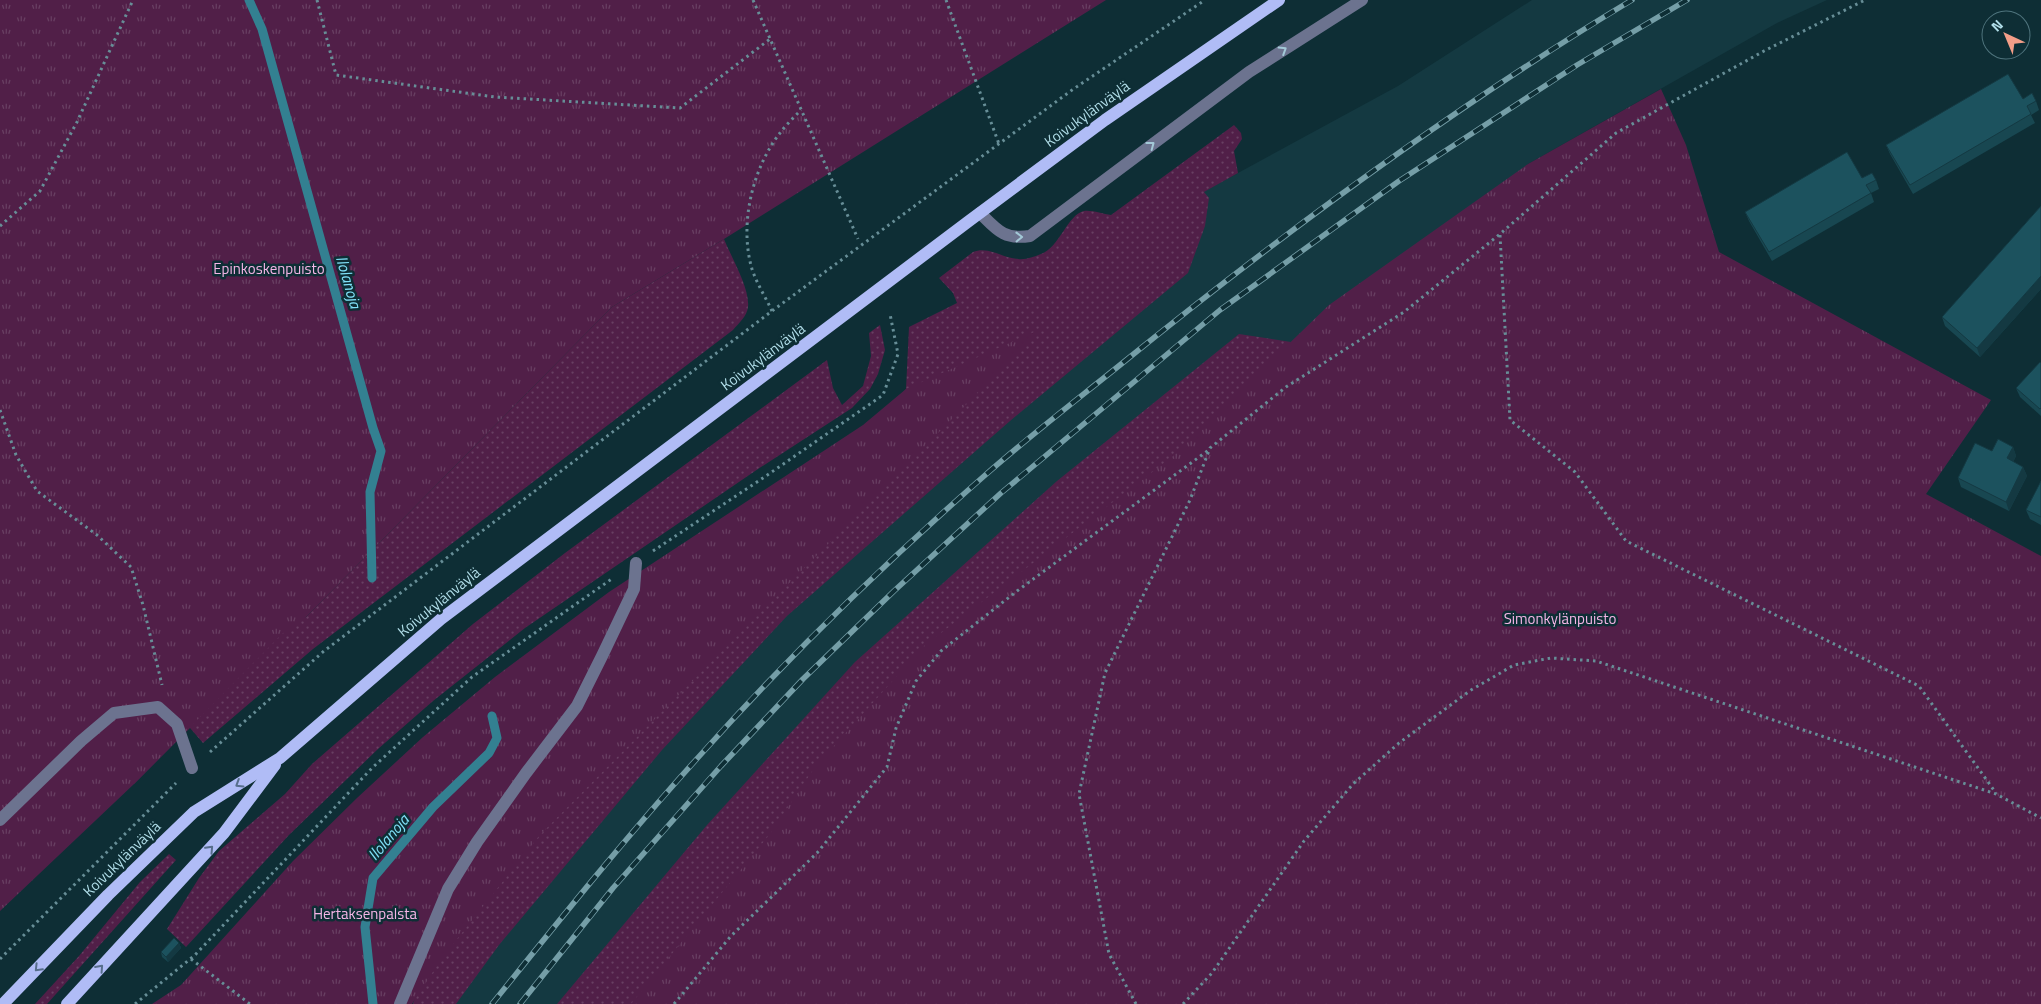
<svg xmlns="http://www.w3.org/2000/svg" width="2041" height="1004" viewBox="0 0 2041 1004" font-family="'Titillium Web',sans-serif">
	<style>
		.built { fill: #143941 }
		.grass { fill: url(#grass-dots) }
		.park { fill: url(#park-tufts) }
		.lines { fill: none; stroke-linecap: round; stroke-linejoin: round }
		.stream { stroke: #338091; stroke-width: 9 }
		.path { stroke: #678e97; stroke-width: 3; stroke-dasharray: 2.5 4; stroke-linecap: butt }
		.minor { stroke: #6c738f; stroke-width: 12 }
		.major { stroke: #b0bcf6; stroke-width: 12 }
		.rail-casing { stroke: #759ea7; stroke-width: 5.5 }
		.rail { stroke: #0e2e35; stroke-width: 4; stroke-dasharray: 11; stroke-linecap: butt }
		.wall { fill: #184751 }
		.shaded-wall { fill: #143942 }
		.building { fill: #1c525e; stroke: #143942 }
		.oneway { stroke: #a3c9d7 }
		.oneway2 { stroke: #576e8c }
		.labels { text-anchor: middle; stroke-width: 5; stroke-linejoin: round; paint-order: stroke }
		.street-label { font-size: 15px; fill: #b1dee9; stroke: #0e2e35 }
		.park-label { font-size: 15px; fill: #f5b5e6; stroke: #0e2e35 }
		.water-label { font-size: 16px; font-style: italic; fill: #80e1f8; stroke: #0e2e35 }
	</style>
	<defs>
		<pattern id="grass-dots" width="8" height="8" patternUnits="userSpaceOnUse" patternTransform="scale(1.25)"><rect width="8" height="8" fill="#511f48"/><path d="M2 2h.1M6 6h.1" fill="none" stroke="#683f62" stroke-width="1.8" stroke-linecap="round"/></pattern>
		<pattern id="park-tufts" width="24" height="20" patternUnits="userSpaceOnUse" patternTransform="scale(1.25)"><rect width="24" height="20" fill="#511f48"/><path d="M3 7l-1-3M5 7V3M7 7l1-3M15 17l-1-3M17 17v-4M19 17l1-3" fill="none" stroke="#683f62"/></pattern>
	</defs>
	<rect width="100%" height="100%" fill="#0e2e35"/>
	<polygon class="built" points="1532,0 1827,0 1777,23 1528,164 631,1004 441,1004 442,958 1157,217 1398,86"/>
	<g class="grass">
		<path d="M1234 125 1241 133 1242 139 1234 151 1238 173 1204 192 1209 198 1205 226 1188 273 1010 421 787 616 662 750 499 945 456 1004H413L433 943 906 389 909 327 957 303 953 293 939 278 973 252C989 246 1002 258 1018 259 1026 260 1033 257 1041 254 1059 248 1068 214 1084 211 1092 210 1103 214 1111 215Z"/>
		<path d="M724 239C731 257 750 288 748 307 747 316 739 323 733 330L313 649 203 743 190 728 134 784 0 707 306 617 612 307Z"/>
		<polygon points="880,325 885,350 878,374 870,389 852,408 758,469 525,628 433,701 378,749 289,835 186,947 167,929 199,878 219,851 285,794 312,764 473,624 565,553 827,360 833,388 842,405 863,386 871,356 869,333"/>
		<polygon points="1239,334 1291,342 853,1004 557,1004 707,825 855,662 1057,481"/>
		<polygon points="169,854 176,860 47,1004 35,1004 79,956 140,882"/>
	</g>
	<g class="park">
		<polygon points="0,0 1106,0 724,239 612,307 306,617 282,634 134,784 0,911"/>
		<polygon points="1661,89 1686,145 1719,252 1991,400 1926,494 2041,556 2041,1004 631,1004 770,834 815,767 924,646 1172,457 1329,305 1528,164"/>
		<polygon points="1041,329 539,836 442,958 412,1004 152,1004 181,985 293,861 357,798 423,737 495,677 609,592 863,425 906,389"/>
	</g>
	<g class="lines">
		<g class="stream">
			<polyline points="249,0 262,29 373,428 381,451 370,492 372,578"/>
			<polyline points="373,1004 365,927 373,878 433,807 489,753 497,738 492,716"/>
		</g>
		<g class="path">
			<polyline points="317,0 336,75 495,97 680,108 770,39"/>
			<polyline points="753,0 858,239"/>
			<polyline points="946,0 999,144"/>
			<polyline points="0,226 40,191 77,122 133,0"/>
			<polyline points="1500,235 1510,420 1575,472 1626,541 1919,686 1996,793"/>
			<path d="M772 311C766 298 757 284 752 269 739 225 752 169 780 133 786 125 794 117 801 110"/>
			<polyline points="0,410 16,455 37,491 97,535 131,567 143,605 162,685"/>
			<polyline points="653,551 766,476 883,395 898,354 890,314"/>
			<polyline points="210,752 324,651 772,311 1072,90 1205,0"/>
			<polyline points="0,959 176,783"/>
			<polyline points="191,959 250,1004"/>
			<polyline points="135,1004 195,955 372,768 472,677 613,578"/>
			<polyline points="674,1004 731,936 817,853 887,767 896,728 916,681 941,651 1017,591 1210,449"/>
			<polyline points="1136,1004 1109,954 1079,794 1105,673 1190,500 1210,448 1286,387 1404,312 1500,234 1616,133 1764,51 1865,0"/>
			<polyline points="1183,1004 1212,973 1304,841 1353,784 1399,743 1471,690 1514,665 1551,658 1596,661 1996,794 2041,818"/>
		</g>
		<g class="minor">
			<path d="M980 213C997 230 1004 240 1030 236L1249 72 1362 0"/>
			<polyline points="0,820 81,741 114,713 158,707 177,724 192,768"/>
			<polyline points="400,1004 448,889 477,842 526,773 577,706 602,656 634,589 636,563"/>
		</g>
		<g class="major">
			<polyline points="3,1004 108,895 194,812 280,758 441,619 969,221 1105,120 1279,0"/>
			<polyline points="67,1004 224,833 275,765"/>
		</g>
		<defs>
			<g id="rail">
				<path d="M492 1004C561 918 630 832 704 751 791 654 885 563 983 477 1027 438 1074 402 1120 365 1283 233 1452 108 1632 0"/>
				<polyline points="520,1004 613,888 721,766 803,679 894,591 1001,493 1220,310 1399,181 1577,65 1687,0"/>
			</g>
		</defs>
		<use href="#rail" class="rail-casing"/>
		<use href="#rail" class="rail"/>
	</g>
	<g class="wall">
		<polygon points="2023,99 2036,101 2039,110 2031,115 2035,123 1913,194 1890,154 1886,145"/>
		<polygon points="1862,178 1876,180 1879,189 1871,193 1874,202 1772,261 1749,221 1745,212"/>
		<polygon points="2041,206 2041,289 1980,357 1945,326 1942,317"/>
		<polygon points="2041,363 2041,416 2020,397 2016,388"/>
		<polygon points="2013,447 2016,456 2013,462 2023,467 2027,476 2009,511 1961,487 1958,478 1992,451"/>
		<polygon points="2041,481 2041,525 2030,519 2026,510"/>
		<polygon points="179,943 181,948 168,962 162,957 161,952"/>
	</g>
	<g class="shaded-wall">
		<polygon points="2041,276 2041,289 1980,357 1977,348"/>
		<polygon points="2013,447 2016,456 2010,468 2007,458"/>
		<polygon points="2023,467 2027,476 2009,511 2006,502"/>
		<polygon points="179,943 181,948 168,962 166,957"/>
	</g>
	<g class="building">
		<polygon points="2008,74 2023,99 2032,93 2036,101 2027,106 2031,114 1910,185 1886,145"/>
		<polygon points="1847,152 1862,178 1872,173 1876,180 1866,185 1871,193 1769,252 1745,212"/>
		<polygon points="2041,206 2041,276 1977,348 1942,317"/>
		<polygon points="2040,362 2041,363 2041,408 2040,409 2016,388"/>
		<polygon points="1998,439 2013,447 2007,458 2023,467 2006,502 1958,478 1975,443 1992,451"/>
		<polygon points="2041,481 2041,517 2026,510"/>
		<polygon points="174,938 179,943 166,957 161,952"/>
	</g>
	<defs><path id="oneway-chevron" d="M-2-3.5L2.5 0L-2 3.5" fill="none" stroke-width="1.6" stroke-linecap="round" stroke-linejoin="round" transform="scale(1.25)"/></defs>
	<g class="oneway">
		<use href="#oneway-chevron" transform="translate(1283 50) rotate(-32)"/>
		<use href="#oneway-chevron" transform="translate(1151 145) rotate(-37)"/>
		<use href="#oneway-chevron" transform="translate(1019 237) rotate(-1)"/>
	</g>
	<g class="oneway2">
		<use href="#oneway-chevron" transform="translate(239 784) rotate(148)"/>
		<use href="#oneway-chevron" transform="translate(210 849) rotate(-47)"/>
		<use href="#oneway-chevron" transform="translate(38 968) rotate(134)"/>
		<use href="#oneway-chevron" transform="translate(100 968) rotate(-48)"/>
	</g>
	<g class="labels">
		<g class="street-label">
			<text transform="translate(1087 114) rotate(-36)" y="5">Koivukylänväylä</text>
			<text transform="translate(763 357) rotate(-37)" y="5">Koivukylänväylä</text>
			<text transform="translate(439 602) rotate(-39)" y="5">Koivukylänväylä</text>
			<text transform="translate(122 859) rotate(-44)" y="5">Koivukylänväylä</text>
		</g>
		<g class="park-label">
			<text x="269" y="274">Epinkoskenpuisto</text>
			<text x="1560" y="624">Simonkylänpuisto</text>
			<text x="365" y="919">Hertaksenpalsta</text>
		</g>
		<g class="water-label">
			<text transform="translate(349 282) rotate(74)" y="6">Ilolanoja</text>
			<text transform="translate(388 837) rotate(-50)" y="6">Ilolanoja</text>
		</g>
	</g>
	<g transform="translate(2006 35) rotate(316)"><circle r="24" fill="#0e2e35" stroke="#4f747d"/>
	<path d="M0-4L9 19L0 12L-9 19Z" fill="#f49e88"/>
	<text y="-8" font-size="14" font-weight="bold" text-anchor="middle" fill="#b1dee9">N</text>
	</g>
</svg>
